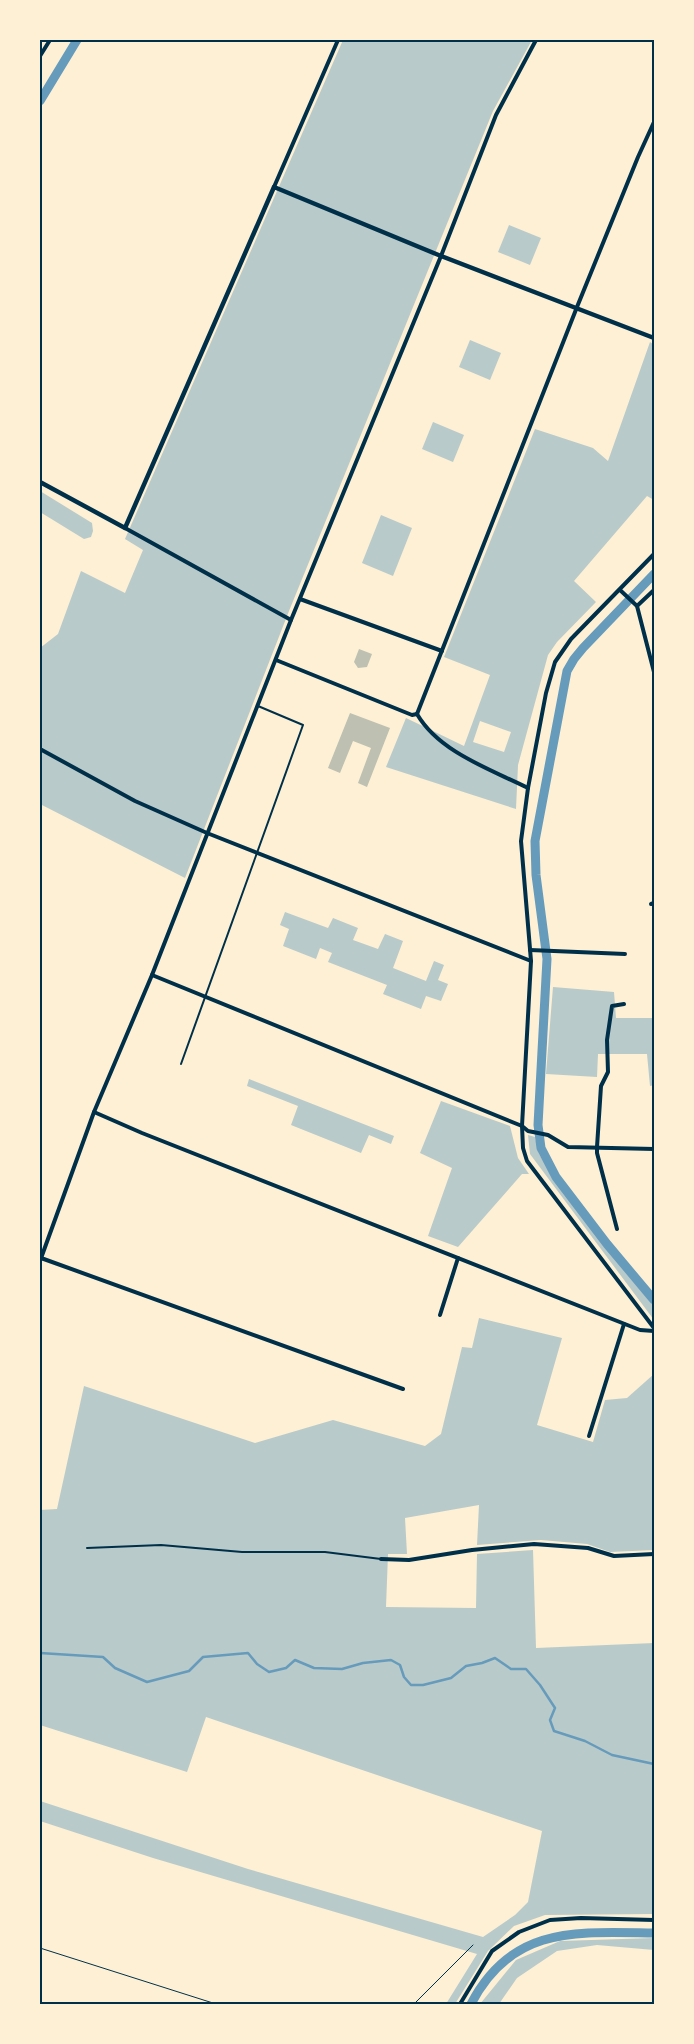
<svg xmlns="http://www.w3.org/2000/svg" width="694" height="2044" viewBox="0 0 694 2044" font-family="Barlow,sans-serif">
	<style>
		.green { fill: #b9caca; fill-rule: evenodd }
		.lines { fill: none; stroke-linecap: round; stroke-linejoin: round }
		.stream { stroke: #669bbc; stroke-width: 2.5 }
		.canal { stroke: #669bbc; stroke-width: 9 }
		.building { fill: #bec0b2 }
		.path { stroke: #003049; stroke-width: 1 }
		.service { stroke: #003049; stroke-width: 2 }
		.minor { stroke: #003049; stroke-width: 4 }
		.tertiary { stroke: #003049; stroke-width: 4.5 }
		.neatline { fill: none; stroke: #003049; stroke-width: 2 }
	</style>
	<rect width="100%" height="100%" fill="#fdf0d5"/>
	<g class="green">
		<polygon points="343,40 532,40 493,111 289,611 185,878 40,804 40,648 58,634 81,571 125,593 143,550 125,539"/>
		<polygon points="509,225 541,238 530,265 498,252"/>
		<polygon points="470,340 501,353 490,380 459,367"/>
		<path d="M650 342 654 345V500L647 496 574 581 596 602 557 642 548 655 518 765 516 809 386 767 406 718 464 746 490 675 444 657 535 429 593 448 608 461ZM480 721 511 732 504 752 473 742Z"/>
		<polygon points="433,422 464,435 453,462 422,449"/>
		<polygon points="40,491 92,523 93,531 91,537 84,539 40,512"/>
		<polygon points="381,515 412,528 393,576 362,563"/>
		<polygon points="285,912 328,928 333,918 358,928 353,940 378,949 385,934 403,941 393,968 426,981 434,961 444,965 438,980 448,984 441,1001 426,996 421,1009 383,994 387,985 328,962 332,953 320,948 316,959 283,946 289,929 280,925"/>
		<polygon points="553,987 614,992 616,1018 654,1018 654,1085 650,1086 647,1054 598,1054 597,1077 546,1074"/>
		<polygon points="249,1079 394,1136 391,1144 369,1135 361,1153 291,1125 298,1106 247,1086"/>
		<polygon points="441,1101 510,1126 518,1158 529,1174 522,1174 458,1247 428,1236 452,1168 420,1153"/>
		<polygon points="528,1135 535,1137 539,1154 557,1183 654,1307 654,1320 530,1154"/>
		<polygon points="479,1318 562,1338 537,1425 593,1442 605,1400 627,1398 654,1374 654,1550 610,1552 587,1544 541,1540 477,1545 479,1505 405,1518 407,1554 388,1554 386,1607 476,1608 477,1554 533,1550 536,1648 654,1643 654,1914 545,1915 514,1926 488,1951 455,2004 446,2004 477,1954 153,1858 40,1821 40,1801 248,1869 483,1937 515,1915 528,1902 542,1831 206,1717 187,1772 40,1725 40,1510 57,1509 84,1386 255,1443 333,1420 425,1446 441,1434 462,1347 472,1348"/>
		<polygon points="654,1938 654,1950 597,1945 557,1951 517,1978 499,2004 480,2004 516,1960 560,1941"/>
	</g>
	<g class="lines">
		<polyline class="stream" points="40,1653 103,1657 115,1668 147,1682 189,1671 203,1657 248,1653 257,1664 269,1672 286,1668 295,1660 314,1668 342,1669 363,1663 391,1660 400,1665 404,1677 411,1685 423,1685 451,1678 466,1666 482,1663 495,1658 511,1669 526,1669 540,1685 555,1708 550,1720 554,1731 585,1741 612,1755 654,1764"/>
		<g class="canal">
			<polyline points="40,101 77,40"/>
			<polyline points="654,574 583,648 574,659 567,671 535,841 536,875 547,959 538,1125 541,1148 556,1177 607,1244 654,1300"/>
			<path d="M471 2004C512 1925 577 1932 654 1933"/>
		</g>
	</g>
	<g class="building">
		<polygon points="359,649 372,654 367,667 358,668 354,662"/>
		<polygon points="350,713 390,728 367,787 358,783 371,748 353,741 340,773 328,768"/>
	</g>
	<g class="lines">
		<g class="path">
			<polyline points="40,1948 216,2004"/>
			<polyline points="414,2004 473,1945"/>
		</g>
		<g class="service">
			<polyline points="181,1064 303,725 258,706"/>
			<polyline points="87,1548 161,1545 242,1552 325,1552 381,1559"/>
		</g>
		<g class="minor">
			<polyline points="40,56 50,40"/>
			<polyline points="274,187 338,40"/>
			<polyline points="125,528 291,620"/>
			<polyline points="654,554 571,639 555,662 546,693 528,788 521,841 531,961 522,1126 523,1148 527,1161 654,1328"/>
			<polyline points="620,590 637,606 654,672"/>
			<polyline points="300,599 442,651"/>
			<polyline points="637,606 654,590"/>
			<polyline points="276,660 412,715 417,714"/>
			<polyline points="417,714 577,307 638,157 654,122"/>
			<path d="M417 714C439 752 490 769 528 788"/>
			<polyline points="40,749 135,801 207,833 531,961"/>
			<polyline points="651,904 654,903"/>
			<polyline points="530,950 625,954"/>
			<polyline points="152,975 522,1126 528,1131 548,1135 568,1147 654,1149"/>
			<polyline points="94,1112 142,1133 640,1330 654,1331"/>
			<polyline points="617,1229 597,1153 597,1147 601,1086 608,1072 607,1040 612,1006 624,1004"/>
			<polyline points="41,1258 403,1389"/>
			<polyline points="40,1261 94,1112 152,975 291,620 441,256 496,115 536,40"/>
			<polyline points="440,1315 458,1258"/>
			<polyline points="589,1436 624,1324"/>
			<polyline points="381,1559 409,1560 472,1550 534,1544 588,1548 614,1556 654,1554"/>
			<polyline points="460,2004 492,1951 519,1932 550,1920 581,1918 654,1920"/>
		</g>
		<polyline class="tertiary" points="40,482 125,528 274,187 441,256 654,338"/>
	</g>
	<rect width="694" height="2044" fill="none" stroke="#fdf0d5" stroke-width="82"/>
	<rect x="41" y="41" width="612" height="1962" class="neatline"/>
</svg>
